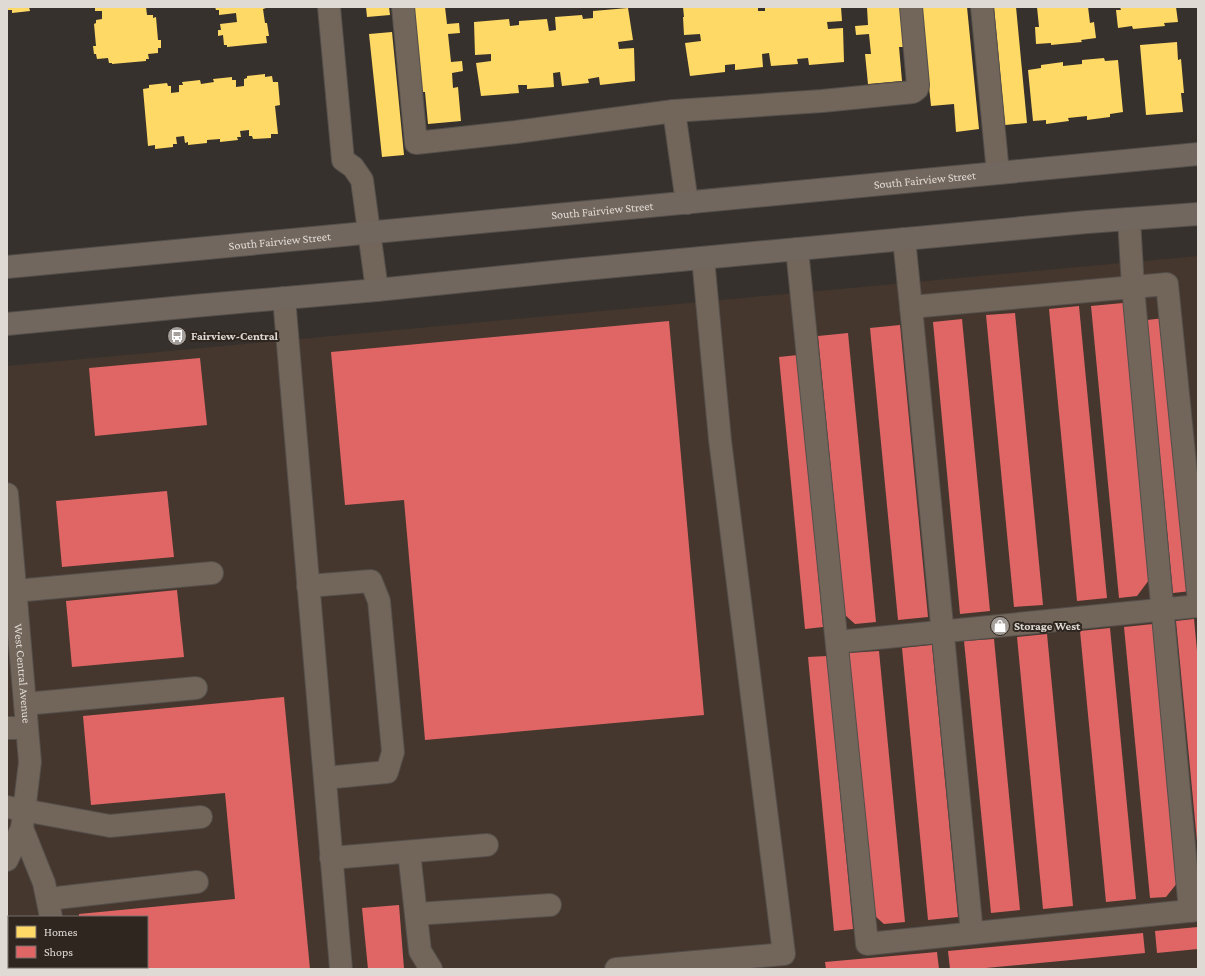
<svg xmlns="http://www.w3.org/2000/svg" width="1205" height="976" viewBox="0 0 1205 976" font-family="'Crimson Pro',serif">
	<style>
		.built { fill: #45372e; fill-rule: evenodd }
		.homes { fill: #ffd966 }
		.shops { fill: #e06666 }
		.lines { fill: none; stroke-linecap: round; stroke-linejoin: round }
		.minor-casing { stroke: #544f4b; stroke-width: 24 }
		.major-casing { stroke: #544f4b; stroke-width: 24 }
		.minor { stroke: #72655a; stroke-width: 22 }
		.major { stroke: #72675e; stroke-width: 22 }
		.labels { text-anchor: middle; stroke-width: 4; stroke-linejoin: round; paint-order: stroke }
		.street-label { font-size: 12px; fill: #e0dad5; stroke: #2f2620 }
		.poi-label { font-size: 12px; font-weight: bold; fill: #e0dad5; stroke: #2f2620; text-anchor: start }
	</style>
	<rect width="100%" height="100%" fill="#36312c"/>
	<path class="built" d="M1198 256V969H7V366ZM9 917H147V967H9Z"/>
	<g class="homes">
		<polygon points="8,7 29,7 30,11 12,13 12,10 8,10"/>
		<polygon points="95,7 146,7 147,15 153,15 153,18 156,17 158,40 161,40 161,48 158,48 158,53 148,54 149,59 146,59 146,61 112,64 112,63 109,63 108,58 97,59 96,54 94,54 93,46 96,46 94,24 96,23 96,20 102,19 102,11 95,11"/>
		<polygon points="215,7 266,7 266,8 263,9 265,23 267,23 269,36 266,36 267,43 227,47 227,45 224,45 223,35 218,36 218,30 221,30 220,24 237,22 236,13 219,15 219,10 216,10"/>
		<polygon points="366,7 389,7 390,15 367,17"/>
		<polygon points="412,7 445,7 447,24 459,23 460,33 448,34 451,62 462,61 463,71 452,73 453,88 458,87 461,121 428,124 425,92 420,92"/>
		<polygon points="683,7 758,7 758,11 765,11 765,7 841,7 842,21 827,22 828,29 843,28 844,62 809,65 808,58 797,59 798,64 771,66 769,53 762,54 763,67 735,70 735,64 725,65 725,72 690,76 685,43 701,41 700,34 684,35 683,17 684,17"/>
		<polygon points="867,7 901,7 905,47 899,47 902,81 868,84 865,54 871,54 869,34 856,35 855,26 868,25"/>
		<polygon points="921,7 967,7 979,129 956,132 954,104 931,106"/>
		<polygon points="994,7 1016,7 1027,123 1005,125"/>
		<polygon points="1037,7 1088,7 1090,23 1094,22 1096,38 1081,40 1082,42 1051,45 1051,43 1036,44 1035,27 1039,27"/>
		<polygon points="1120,7 1176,7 1178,22 1164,23 1165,26 1133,29 1132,26 1118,28 1116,10 1121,10"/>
		<polygon points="628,8 633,40 618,42 619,49 634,48 635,81 600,85 599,77 588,79 589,83 562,86 560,72 553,73 554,87 527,89 527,85 518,85 519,93 481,96 476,63 491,61 491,54 475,55 474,22 509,19 510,26 519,25 519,21 547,19 549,31 556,30 555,17 582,15 583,19 593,18 593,11"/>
		<polygon points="392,32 404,155 382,157 369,34"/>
		<polygon points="1177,42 1178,60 1181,59 1184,93 1181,93 1183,112 1146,115 1140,45"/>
		<polygon points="1104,58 1105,61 1118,60 1123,112 1110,114 1110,117 1087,120 1087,116 1068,118 1069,121 1046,124 1046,120 1033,121 1028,70 1041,68 1041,65 1063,62 1063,66 1082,64 1082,60"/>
		<polygon points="265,74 265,77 272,76 273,82 278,82 280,105 275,106 278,134 271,134 271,138 253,139 252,136 249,136 249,130 240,131 241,137 237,137 238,140 220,142 220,139 207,140 207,143 188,145 188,142 185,143 184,136 176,137 177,144 173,144 173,147 155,149 155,145 148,146 143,89 149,88 149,85 167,83 168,86 171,86 171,93 179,92 179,85 183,85 182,82 200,80 201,84 214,82 213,79 232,77 232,80 236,80 236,87 244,86 244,79 247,78 247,76"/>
	</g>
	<g class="shops">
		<polygon points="1123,303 1149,580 1137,596 1119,598 1091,306"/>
		<polygon points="1079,306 1107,598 1077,601 1049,309"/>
		<polygon points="1015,313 1043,605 1014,607 986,315"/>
		<polygon points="1165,318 1191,591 1173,593 1147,320"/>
		<polygon points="962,319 990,611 960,614 933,322"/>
		<polygon points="669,321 704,715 425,740 404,500 345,505 331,352"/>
		<polygon points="900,325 928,617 898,620 870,328"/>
		<polygon points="848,333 876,622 855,624 845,615 818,336"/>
		<polygon points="798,355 823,627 805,629 779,357"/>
		<polygon points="200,358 207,425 95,436 89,368"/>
		<polygon points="167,491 174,557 62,567 56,501"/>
		<polygon points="177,590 184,657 72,667 66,601"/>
		<polygon points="1194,619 1198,661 1198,841 1197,841 1176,621"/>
		<polygon points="1153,624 1178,882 1166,897 1150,898 1124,627"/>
		<polygon points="1110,628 1136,899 1106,902 1080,631"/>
		<polygon points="1047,634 1073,906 1043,909 1017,637"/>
		<polygon points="994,639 1020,910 991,913 964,641"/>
		<polygon points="932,645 958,917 928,920 902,648"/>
		<polygon points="879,651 905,922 884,924 875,916 849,653"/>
		<polygon points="827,656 853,929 834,931 808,657"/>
		<polygon points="284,697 310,969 84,969 84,967 147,967 147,917 79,917 79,914 235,899 225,793 91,805 83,716"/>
		<polygon points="399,905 404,969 368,969 362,908"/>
		<polygon points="1198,927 1198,949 1157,953 1155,931"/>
		<polygon points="1143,933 1145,953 975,969 950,969 948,951"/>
		<polygon points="937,952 939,969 826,969 825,962"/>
		<polygon points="7,962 9,962 9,967 19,967 19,969 7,969"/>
	</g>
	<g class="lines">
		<defs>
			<g id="minor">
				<polyline points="329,7 343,160 353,167 362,180 377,290"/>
				<polyline points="403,7 416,143 516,132 674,111 822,101 913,92 917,89 918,85 911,7"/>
				<polyline points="982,7 998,173"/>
				<polyline points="674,111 687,203"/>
				<polyline points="1129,219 1133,287 1190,911"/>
				<polyline points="904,239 911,307 1167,284 1198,593"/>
				<polyline points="797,249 867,944 1198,910"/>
				<polyline points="284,298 341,969"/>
				<polyline points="911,307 972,933"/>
				<path id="s1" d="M7 494 30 762 22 828 7 860"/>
				<polyline points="308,586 371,581 379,601 393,752 387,772 325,778"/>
				<polyline points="15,591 212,573"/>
				<polyline points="837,642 1198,606"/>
				<polyline points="25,704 196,688"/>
				<polyline points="7,728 27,728"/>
				<polyline points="7,807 110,826 201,817"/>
				<polyline points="22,828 44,883 51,917"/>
				<polyline points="409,852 420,951 431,969"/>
				<polyline points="331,858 487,845"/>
				<polyline points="48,899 197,882"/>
				<polyline points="416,914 550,905"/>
				<polyline points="62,967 63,969"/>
				<polyline points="616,969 784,954 720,440 703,258"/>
			</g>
			<g id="major">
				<path id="s2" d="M7 267 1198 154"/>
				<polyline points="7,324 194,306 377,290 573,270 1087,222 1198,214"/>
			</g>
		</defs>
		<use href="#minor" class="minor-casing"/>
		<use href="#major" class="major-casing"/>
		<use href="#minor" class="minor"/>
		<use href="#major" class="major"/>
	</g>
	<defs>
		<symbol id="bus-disc" viewBox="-11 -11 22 22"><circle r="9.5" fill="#a49f9a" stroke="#2f2620"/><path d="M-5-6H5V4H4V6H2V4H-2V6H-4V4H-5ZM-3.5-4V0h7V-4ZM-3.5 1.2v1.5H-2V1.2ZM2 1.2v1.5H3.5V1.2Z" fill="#fff"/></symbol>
		<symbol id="shop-disc" viewBox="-11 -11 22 22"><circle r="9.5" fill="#a49f9a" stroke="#2f2620"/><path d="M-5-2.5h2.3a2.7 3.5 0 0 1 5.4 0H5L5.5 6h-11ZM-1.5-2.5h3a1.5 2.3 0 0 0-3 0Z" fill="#fff"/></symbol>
	</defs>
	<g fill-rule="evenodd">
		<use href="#bus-disc" x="166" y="325" width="22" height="22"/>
		<use href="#shop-disc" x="989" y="615" width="22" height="22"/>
	</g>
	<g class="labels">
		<g class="street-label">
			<text dy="4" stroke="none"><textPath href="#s2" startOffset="922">South Fairview Street</textPath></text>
			<text dy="4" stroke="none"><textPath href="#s2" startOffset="598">South Fairview Street</textPath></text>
			<text dy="4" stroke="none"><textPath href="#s2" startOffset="274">South Fairview Street</textPath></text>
			<text dy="4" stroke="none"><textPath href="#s1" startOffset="180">West Central Avenue</textPath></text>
		</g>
		<g class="poi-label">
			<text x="191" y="340">Fairview-Central</text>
			<text x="1014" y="630">Storage West</text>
		</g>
	</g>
	<rect width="1205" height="976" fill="none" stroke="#e0dad5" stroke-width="16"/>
	<rect x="8" y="916" width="140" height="52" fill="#2f2620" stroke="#766e68"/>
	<rect x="16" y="926" width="20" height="12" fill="#ffd966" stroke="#766e68"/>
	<text x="44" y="936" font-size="12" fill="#e0dad5">Homes</text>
	<rect x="16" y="946" width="20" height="12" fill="#e06666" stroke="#766e68"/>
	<text x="44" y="956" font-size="12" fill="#e0dad5">Shops</text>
</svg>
